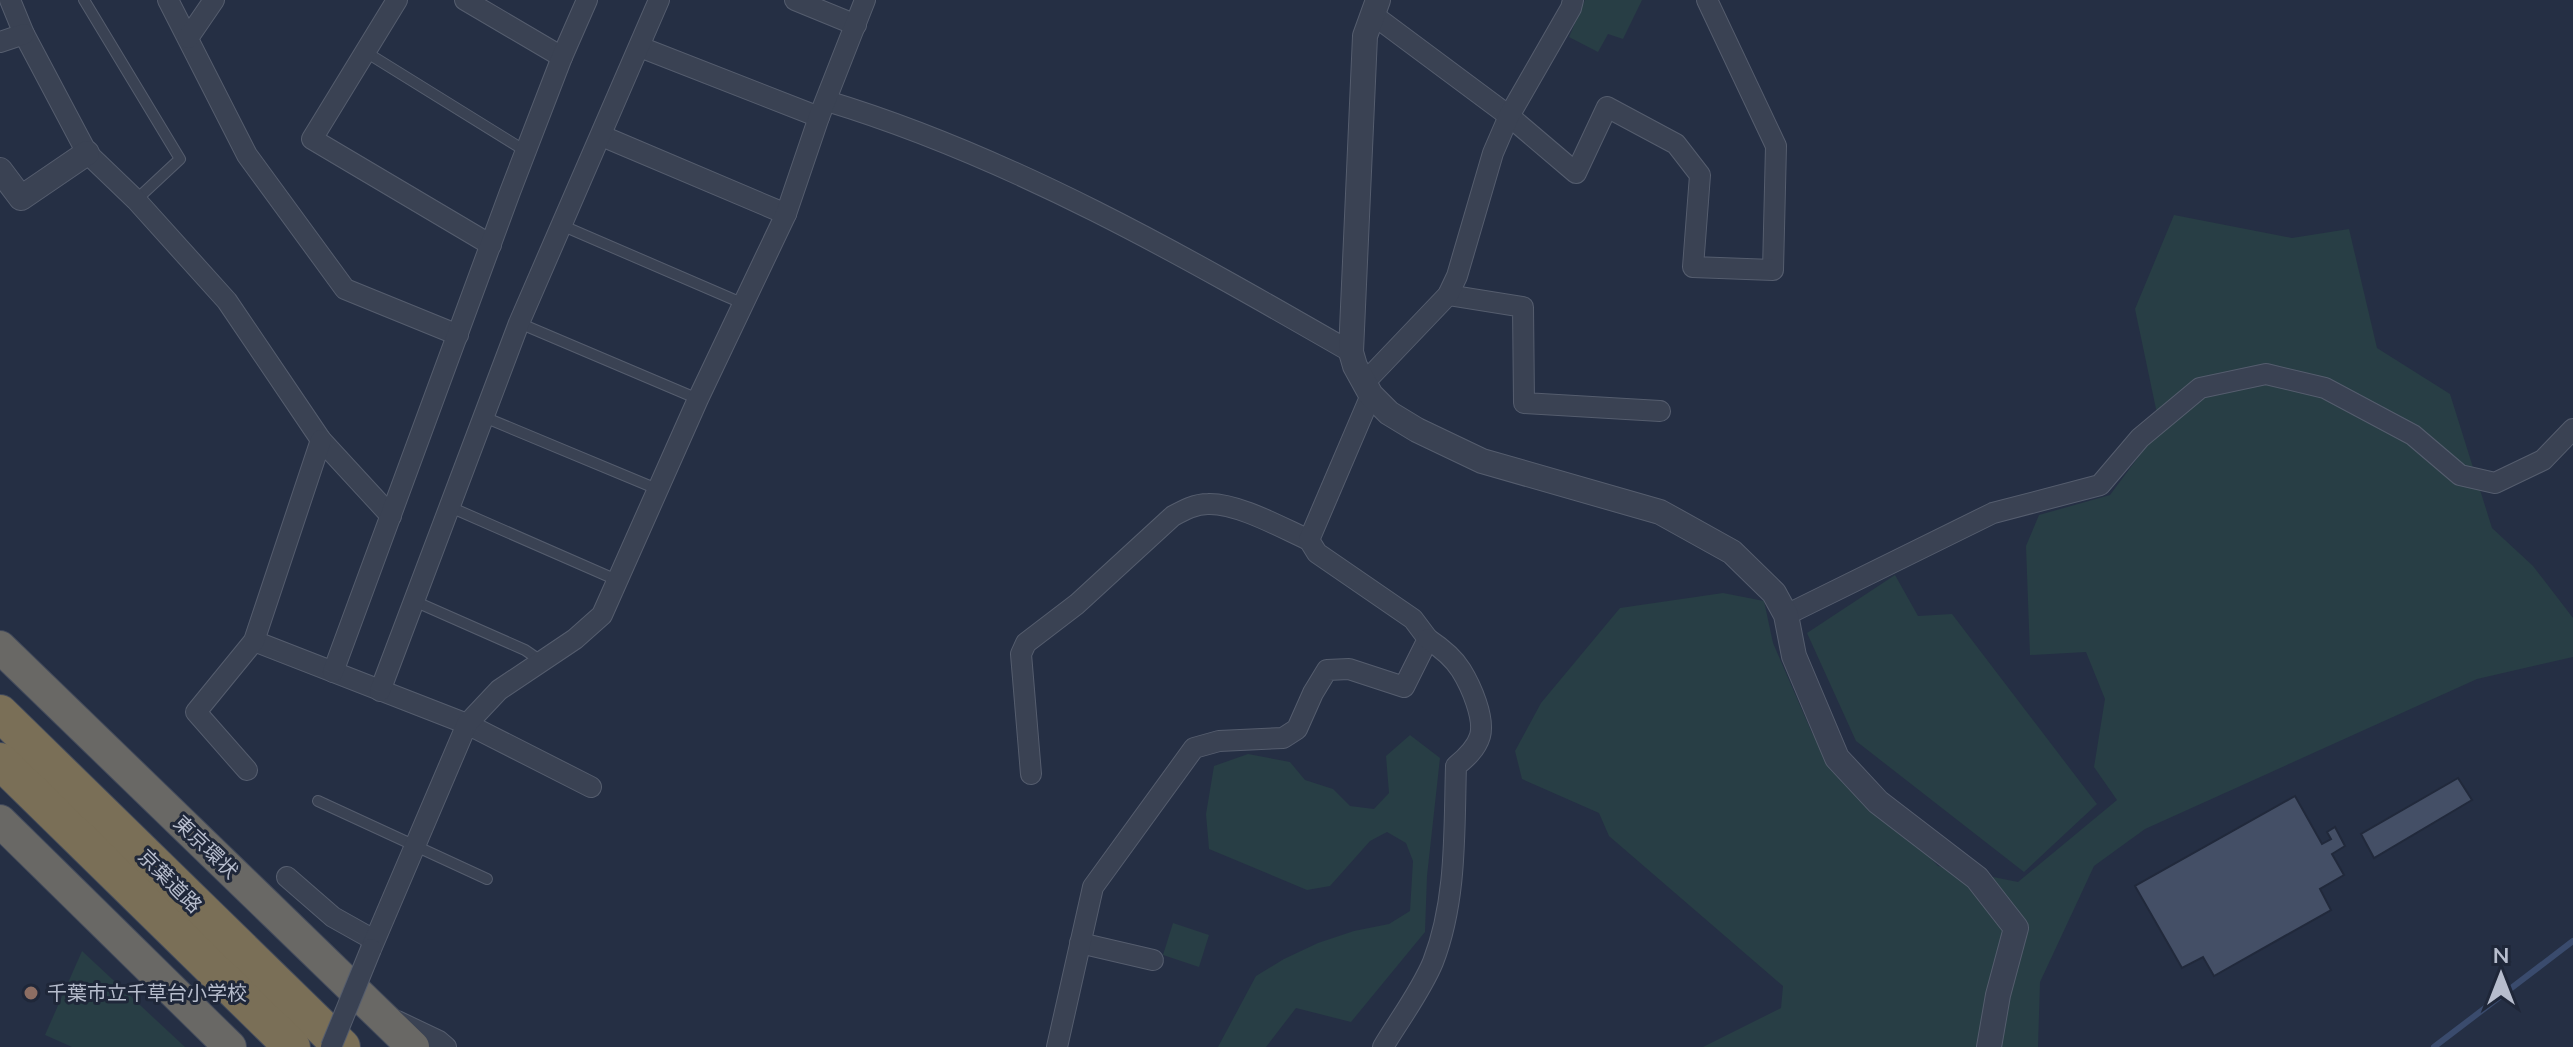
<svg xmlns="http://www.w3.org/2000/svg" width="2573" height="1047" viewBox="0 0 2573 1047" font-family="Mulish,'Noto Sans JP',sans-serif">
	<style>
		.green { fill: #283e45 }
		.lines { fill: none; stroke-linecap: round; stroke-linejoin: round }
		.stream { stroke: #3a4b6d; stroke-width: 6 }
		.building { fill: #444f66; stroke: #21293b; stroke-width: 2 }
		.service-casing { stroke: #555d6e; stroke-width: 12 }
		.minor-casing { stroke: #555d6e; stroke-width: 22 }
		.tertiary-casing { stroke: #555d6e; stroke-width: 26 }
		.trunk-casing { stroke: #424a5b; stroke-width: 34 }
		.motorway-casing { stroke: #424a5b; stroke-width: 38 }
		.service { stroke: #3a4253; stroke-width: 10 }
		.minor { stroke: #3a4253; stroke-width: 20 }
		.tertiary { stroke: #3a4253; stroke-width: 24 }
		.trunk { stroke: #696865; stroke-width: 32 }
		.motorway { stroke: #7a6f57; stroke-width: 36 }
		.minor-bridge-casing { stroke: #555d6e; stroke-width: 22; stroke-linecap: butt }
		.minor-bridge { stroke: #3a4253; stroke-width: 20 }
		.education-dot { fill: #8d6e63; stroke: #1f2739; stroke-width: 3 }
		.labels { text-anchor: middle; stroke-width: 6; stroke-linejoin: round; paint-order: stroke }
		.street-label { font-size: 20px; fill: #b7bdcd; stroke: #1f2739 }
		.poi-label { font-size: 20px; fill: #b7bdcd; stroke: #1f2739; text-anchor: start }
	</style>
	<rect width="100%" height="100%" fill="#252f44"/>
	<g class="green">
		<polygon points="1585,0 1642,0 1623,39 1608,34 1598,52 1569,37"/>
		<polygon points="2174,215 2292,238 2349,229 2377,348 2450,394 2492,528 2533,566 2573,618 2573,657 2477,679 2145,829 2094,866 2040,982 2038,1047 1703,1047 1781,1008 1783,986 1609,836 1599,813 1522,779 1515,751 1541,703 1620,608 1723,593 1764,601 1773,643 1812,733 1938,866 2018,882 2117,800 2094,767 2105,699 2086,652 2030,655 2026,546 2039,515 2110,495 2160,428 2135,309"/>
		<polygon points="1895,575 1918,616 1952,614 2097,804 2024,872 1856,741 1807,633"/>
		<polygon points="1410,735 1440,758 1427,876 1425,932 1351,1022 1296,1008 1266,1047 1218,1047 1256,976 1284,959 1318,943 1354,931 1389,924 1410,911 1413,861 1406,843 1387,832 1370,841 1330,886 1307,890 1209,849 1206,814 1214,766 1248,754 1290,762 1305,780 1333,789 1350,806 1374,809 1389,793 1386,756"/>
		<polygon points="1173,923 1209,935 1199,967 1163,955"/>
		<polygon points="82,951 185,1047 72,1047 45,1035"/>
	</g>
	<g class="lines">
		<polyline class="stream" points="2434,1047 2573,941"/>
	</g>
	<g class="building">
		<polygon points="2458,778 2472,800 2374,858 2361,834"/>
		<polygon points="2295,796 2322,844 2331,839 2327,832 2335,827 2345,846 2332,854 2344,875 2320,889 2331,910 2214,976 2203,957 2182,968 2135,886"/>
	</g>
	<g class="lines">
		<defs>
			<g id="service">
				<polyline points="84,0 180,159 136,200"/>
				<polyline points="364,51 527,152"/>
				<polyline points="561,225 744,304"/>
				<polyline points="519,323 698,399"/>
				<polyline points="484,417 657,489"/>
				<polyline points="450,507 619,581"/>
				<polyline points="414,601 525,650 541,661"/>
				<polyline points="318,801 487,879"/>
			</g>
			<g id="minor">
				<polyline points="10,0 24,34 87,153 136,200 227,301 321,440 391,516"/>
				<polyline points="168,0 247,155 345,289 458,335"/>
				<polyline points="397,0 312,139 491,245"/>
				<polyline points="465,0 562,57"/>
				<polyline points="795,0 856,25"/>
				<polyline points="1372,14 1509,116 1576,173 1607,107 1676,144 1700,175 1693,267 1773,270 1776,146 1707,0"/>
				<polyline points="188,38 214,0"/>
				<polyline points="0,42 24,34"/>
				<polyline points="640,47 819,117"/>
				<path d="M827 101C1012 157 1184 256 1351 352"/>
				<polyline points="602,136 786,214"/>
				<polyline points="1448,295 1523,307 1524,403 1660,411"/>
				<polyline points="1364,383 1448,295 1457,276 1493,153 1509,116 1571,8 1573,0"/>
				<polyline points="1786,615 1993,513 2100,485 2140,438 2200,388 2266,374 2325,388 2413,435 2460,475 2495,483 2543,460 2573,429"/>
				<polyline points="254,641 467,724 591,787"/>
				<polyline points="333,672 510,192 562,57 587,0"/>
				<polyline points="380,691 519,323 659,0"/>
				<polyline points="247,770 196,712 254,641 321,440"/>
				<path d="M1031 774 1021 654 1026 643 1077 604 1173 516C1184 510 1195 504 1208 504 1238 503 1282 528 1309 540"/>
				<polyline points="287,877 333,917 374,940"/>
				<polyline points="1080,943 1153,960"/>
				<polyline points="371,949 467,724 499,690 575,639 602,615 698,399 786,214 819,117 865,0"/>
				<polyline points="397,1021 439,1041 446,1047"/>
				<polyline points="1057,1047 1093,887 1194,748 1219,741 1283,738 1297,729 1313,693 1327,670 1349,669 1404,687 1428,639 1413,619 1317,553 1309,540 1371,395"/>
				<path d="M1383 1047C1399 1020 1421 991 1433 962 1457 900 1454 831 1456 766 1466 758 1476 749 1480 736 1485 718 1471 686 1461 670 1453 657 1440 647 1428 639"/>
			</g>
			<g id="tertiary">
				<polyline points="1378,0 1365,36 1351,352 1355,366 1371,395 1389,413 1417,430 1482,461 1660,512 1732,552 1774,593 1786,615 1794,656 1837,758 1878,802 1977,878 2016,928 1998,995 1989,1047"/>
				<polyline points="0,170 21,198 87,153"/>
			</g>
			<g id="trunk">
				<polyline points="0,647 413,1047"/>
				<polyline points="0,821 230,1047"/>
			</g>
			<g id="motorway">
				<polyline points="0,713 342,1047"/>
				<polyline points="0,761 292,1047"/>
			</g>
		</defs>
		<use href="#service" class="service-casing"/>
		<use href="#minor" class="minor-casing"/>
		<use href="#tertiary" class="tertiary-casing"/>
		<use href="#trunk" class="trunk-casing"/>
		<use href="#motorway" class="motorway-casing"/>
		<use href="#service" class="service"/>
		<use href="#minor" class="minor"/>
		<use href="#tertiary" class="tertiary"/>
		<use href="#trunk" class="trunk"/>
		<use href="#motorway" class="motorway"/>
		<defs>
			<polyline id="minor-bridge" points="331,1047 371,949"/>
		</defs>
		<use href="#minor-bridge" class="minor-bridge-casing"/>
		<use href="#minor-bridge" class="minor-bridge"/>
	</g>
	<circle class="education-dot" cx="31" cy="993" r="8"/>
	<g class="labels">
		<g class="street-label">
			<text transform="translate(206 847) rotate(44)" y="7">東京環状</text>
			<text transform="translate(170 881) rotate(45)" y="7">京葉道路</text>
		</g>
		<g class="poi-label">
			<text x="47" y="1000">千葉市立千草台小学校</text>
		</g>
	</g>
	<g transform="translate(2501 975)" stroke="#1f2739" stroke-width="6" paint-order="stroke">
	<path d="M0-6L14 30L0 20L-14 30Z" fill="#b7bdcd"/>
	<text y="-12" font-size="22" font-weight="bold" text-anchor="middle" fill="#b7bdcd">N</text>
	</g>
</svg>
